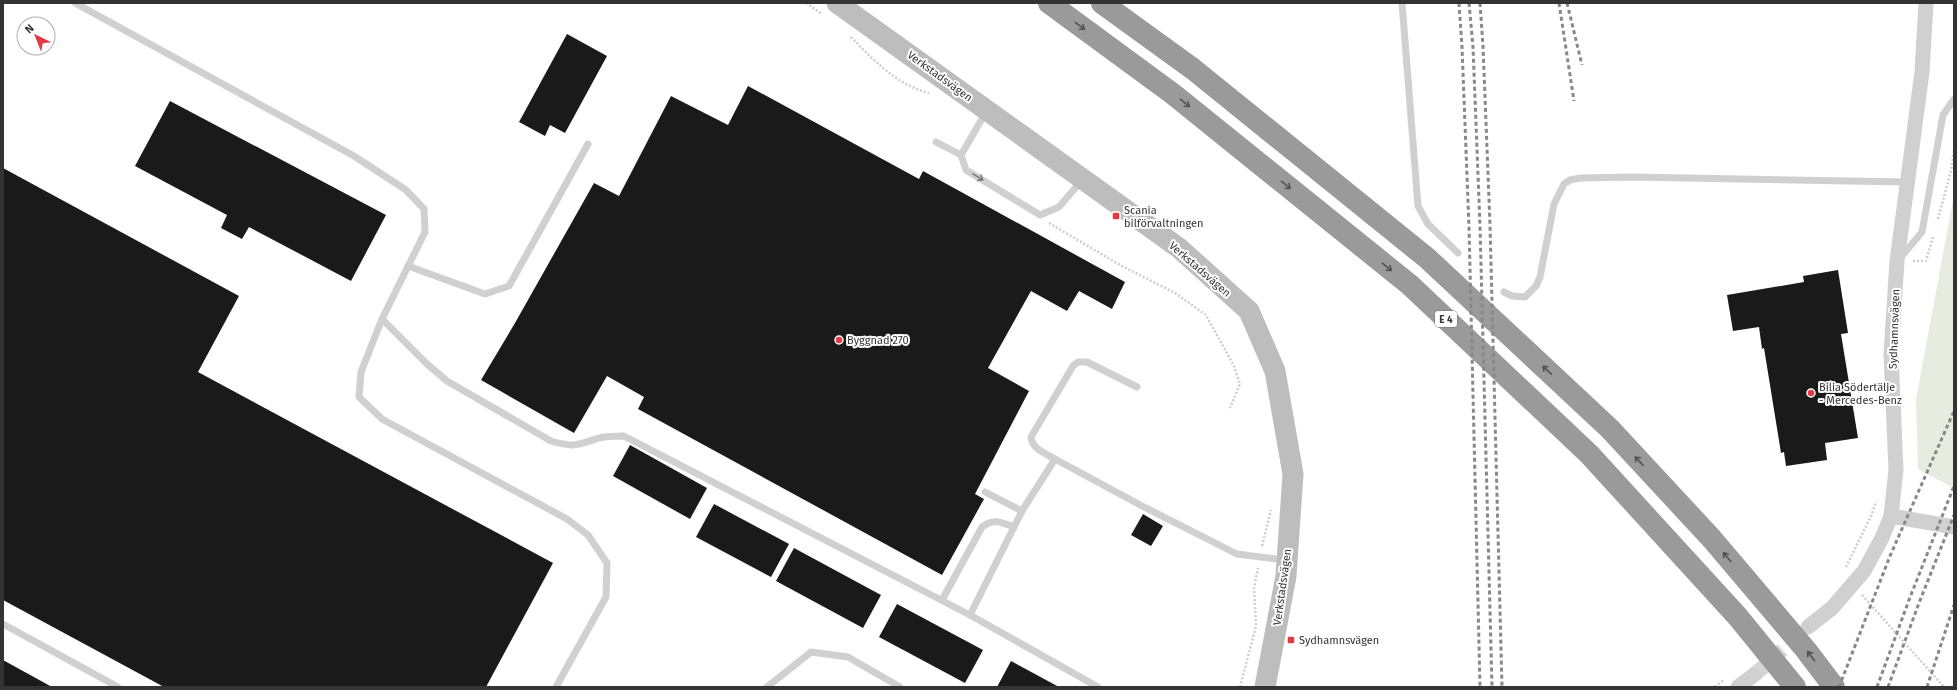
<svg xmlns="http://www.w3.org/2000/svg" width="1957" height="690" viewBox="0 0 1957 690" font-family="'Fira Sans',sans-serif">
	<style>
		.green { fill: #e6ecdf }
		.building { fill: #1a1a1a }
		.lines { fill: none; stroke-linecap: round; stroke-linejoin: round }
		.minor-tunnel { stroke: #d6d6d6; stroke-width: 15; stroke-dasharray: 15 8; stroke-linecap: butt }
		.path { stroke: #cdcdcd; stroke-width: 2.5; stroke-dasharray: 2 2; stroke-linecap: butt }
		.service { stroke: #d0d0d0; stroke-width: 7 }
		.minor { stroke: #d0d0d0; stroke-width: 15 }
		.secondary { stroke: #bdbdbd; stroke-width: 21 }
		.motorway { stroke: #9a9a9a; stroke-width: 22 }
		.rail { stroke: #888; stroke-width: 3; stroke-dasharray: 4 3; stroke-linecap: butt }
		.oneway { stroke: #525252 }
		.oneway2 { stroke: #7a7a7a }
		.poi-dot { fill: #e63946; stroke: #fff; stroke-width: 1.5 }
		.labels { text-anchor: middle; stroke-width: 4; stroke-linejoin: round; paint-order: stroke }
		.shield { fill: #fff; stroke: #707070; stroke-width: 1 }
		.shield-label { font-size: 10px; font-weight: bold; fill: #333 }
		.street-label { font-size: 11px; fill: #333; stroke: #fff }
		.poi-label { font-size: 11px; fill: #333; stroke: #fff; text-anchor: start }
	</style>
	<rect width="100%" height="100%" fill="#fff"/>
	<polygon class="green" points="1954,195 1954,488 1918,469 1916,399"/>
	<g class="building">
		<polygon points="567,34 607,56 565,133 550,125 545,136 519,122"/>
		<polygon points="748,86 919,179 923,171 1125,282 1112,309 1079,291 1067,311 1031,291 988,368 1029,391 975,494 984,499 942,575 638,409 644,397 607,376 574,433 481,380 515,323 594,183 619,196 671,96 728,125"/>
		<polygon points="170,101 386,215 351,281 249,227 242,239 221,228 227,215 135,166"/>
		<polygon points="3,168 239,296 198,372 553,563 486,687 164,687 3,600"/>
		<polygon points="1838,270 1848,333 1841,334 1858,438 1825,443 1827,460 1786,466 1784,452 1781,453 1764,348 1762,349 1759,327 1733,331 1727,295 1804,282 1803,276"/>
		<polygon points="630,445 707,488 690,519 613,476"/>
		<polygon points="714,504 789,544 771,577 696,537"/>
		<polygon points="1143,514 1163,526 1151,546 1131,535"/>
		<polygon points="794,548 881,595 863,628 776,581"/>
		<polygon points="897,604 983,650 965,683 879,637"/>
		<polygon points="3,660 52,687 3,687"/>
		<polygon points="1011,661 1059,687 997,687"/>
	</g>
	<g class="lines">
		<polyline class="minor-tunnel" points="1754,675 1803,632"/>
		<g class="path">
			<polyline points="806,3 822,14"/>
			<path d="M851 37C873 60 897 85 929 93"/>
			<polyline points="1938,219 1951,171 1954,150"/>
			<polyline points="1049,223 1120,265 1175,293 1206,315 1234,366 1240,384 1230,408"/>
			<polyline points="1913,261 1926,261 1933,237"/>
			<polyline points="1262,546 1271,510"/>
			<polyline points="1846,567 1872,514 1876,501"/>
			<polyline points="1862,595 1944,687"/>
			<polyline points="1240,687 1256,626 1254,588 1258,568"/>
			<polyline points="1715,687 1724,680"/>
		</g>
		<g class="service">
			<polyline points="75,3 354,156 406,190 424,209 425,232 382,319 361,372 359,397 382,419 567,519 588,535 607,563 606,597 556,687"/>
			<polyline points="1402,3 1418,206 1428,224 1458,253"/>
			<polyline points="986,112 961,155 966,170 1040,215 1059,207 1082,180"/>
			<polyline points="936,142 961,155"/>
			<polyline points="1901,257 1922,232 1943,115 1954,99"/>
			<polyline points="408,266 485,294 509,286 588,144"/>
			<polyline points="1504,292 1512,296 1525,297 1536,286 1540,277 1554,204 1564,184 1570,180 1580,178 1633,177 1907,182"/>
			<path d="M382 319 427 364 447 381 551 441C574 448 577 445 599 438 607 436 616 436 624 436L970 615 1022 511 1055 459 1144 507 1237 554 1284 560"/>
			<path d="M1055 459C1045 453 1032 449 1031 437L1073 366 1078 362H1087L1137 387"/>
			<polyline points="985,492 1022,511"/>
			<path d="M942 600 982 527C993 518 1001 522 1014 527"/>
			<polyline points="970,615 1098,687"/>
			<polyline points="3,624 118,687"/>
			<polyline points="767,687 811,652 848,657 900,687"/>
		</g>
		<g class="minor">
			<polyline points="1891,516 1954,527"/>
			<polyline points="1808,627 1832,608 1864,571 1882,538 1891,516 1896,470 1891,354 1897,261 1922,72 1926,3"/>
			<polyline points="1738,687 1754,675"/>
		</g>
		<polyline class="secondary" points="837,3 1179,248 1249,311 1275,371 1293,474 1286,576 1265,687"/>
		<g class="motorway">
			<polyline points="1049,3 1173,94 1410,285 1589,454 1738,617 1795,687"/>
			<polyline points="1102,3 1193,69 1427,258 1610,429 1712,539 1806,650 1834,687"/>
		</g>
		<g class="rail">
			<polyline points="1459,3 1462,47 1469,227 1480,687"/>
			<polyline points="1469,3 1473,47 1480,226 1492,687"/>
			<polyline points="1480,3 1483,46 1490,225 1502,687"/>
			<polyline points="1559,3 1574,101"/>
			<polyline points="1567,3 1582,65"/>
			<polyline points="1839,687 1890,556 1954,411"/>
			<polyline points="1877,687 1909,600 1954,486"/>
			<polyline points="1888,687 1919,603 1954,515"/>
			<polyline points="1927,687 1954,605"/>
		</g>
	</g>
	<defs><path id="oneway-shaft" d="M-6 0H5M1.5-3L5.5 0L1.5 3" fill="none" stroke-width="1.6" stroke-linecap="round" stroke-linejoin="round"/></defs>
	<g class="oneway">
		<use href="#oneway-shaft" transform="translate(1080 26) rotate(36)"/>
		<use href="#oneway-shaft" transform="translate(1185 103) rotate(39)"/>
		<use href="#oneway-shaft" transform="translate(1286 185) rotate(39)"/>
		<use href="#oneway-shaft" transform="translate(1387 267) rotate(39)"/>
		<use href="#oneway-shaft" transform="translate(1547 370) rotate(-137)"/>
		<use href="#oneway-shaft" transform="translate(1639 461) rotate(-133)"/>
		<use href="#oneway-shaft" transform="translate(1727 557) rotate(-130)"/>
		<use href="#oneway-shaft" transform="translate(1811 656) rotate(-127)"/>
	</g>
	<use class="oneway2" href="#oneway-shaft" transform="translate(978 177) rotate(31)"/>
	<g class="poi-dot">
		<rect x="1112" y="212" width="8" height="8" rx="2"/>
		<circle cx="839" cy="340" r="4"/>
		<circle cx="1811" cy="393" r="4"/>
		<rect x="1287" y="636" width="8" height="8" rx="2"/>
	</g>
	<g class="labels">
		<rect class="shield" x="1435" y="311" width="22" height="16" rx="3"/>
		<g class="shield-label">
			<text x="1446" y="323">E 4</text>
		</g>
		<g class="street-label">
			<text transform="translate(940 76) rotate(36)" y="4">Verkstadsvägen</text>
			<text transform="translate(1200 269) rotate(41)" y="4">Verkstadsvägen</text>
			<text transform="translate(1894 329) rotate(-88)" y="4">Sydhamnsvägen</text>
			<text transform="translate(1282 587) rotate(-82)" y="4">Verkstadsvägen</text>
		</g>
		<g class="poi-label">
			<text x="1124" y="214">Scania<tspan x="1124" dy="13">bilförvaltningen</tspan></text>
			<text x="847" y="344">Byggnad 270</text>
			<text x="1819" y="391">Bilia Södertälje<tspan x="1819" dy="13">- Mercedes-Benz</tspan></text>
			<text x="1299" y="644">Sydhamnsvägen</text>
		</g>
	</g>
	<rect width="1957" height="690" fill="none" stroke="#333333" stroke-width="8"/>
	<g transform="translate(36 36) rotate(317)"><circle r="19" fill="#ffffff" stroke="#adadad"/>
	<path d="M0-3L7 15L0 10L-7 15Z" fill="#e63946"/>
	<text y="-6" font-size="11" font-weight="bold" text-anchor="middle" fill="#333333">N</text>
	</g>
</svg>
